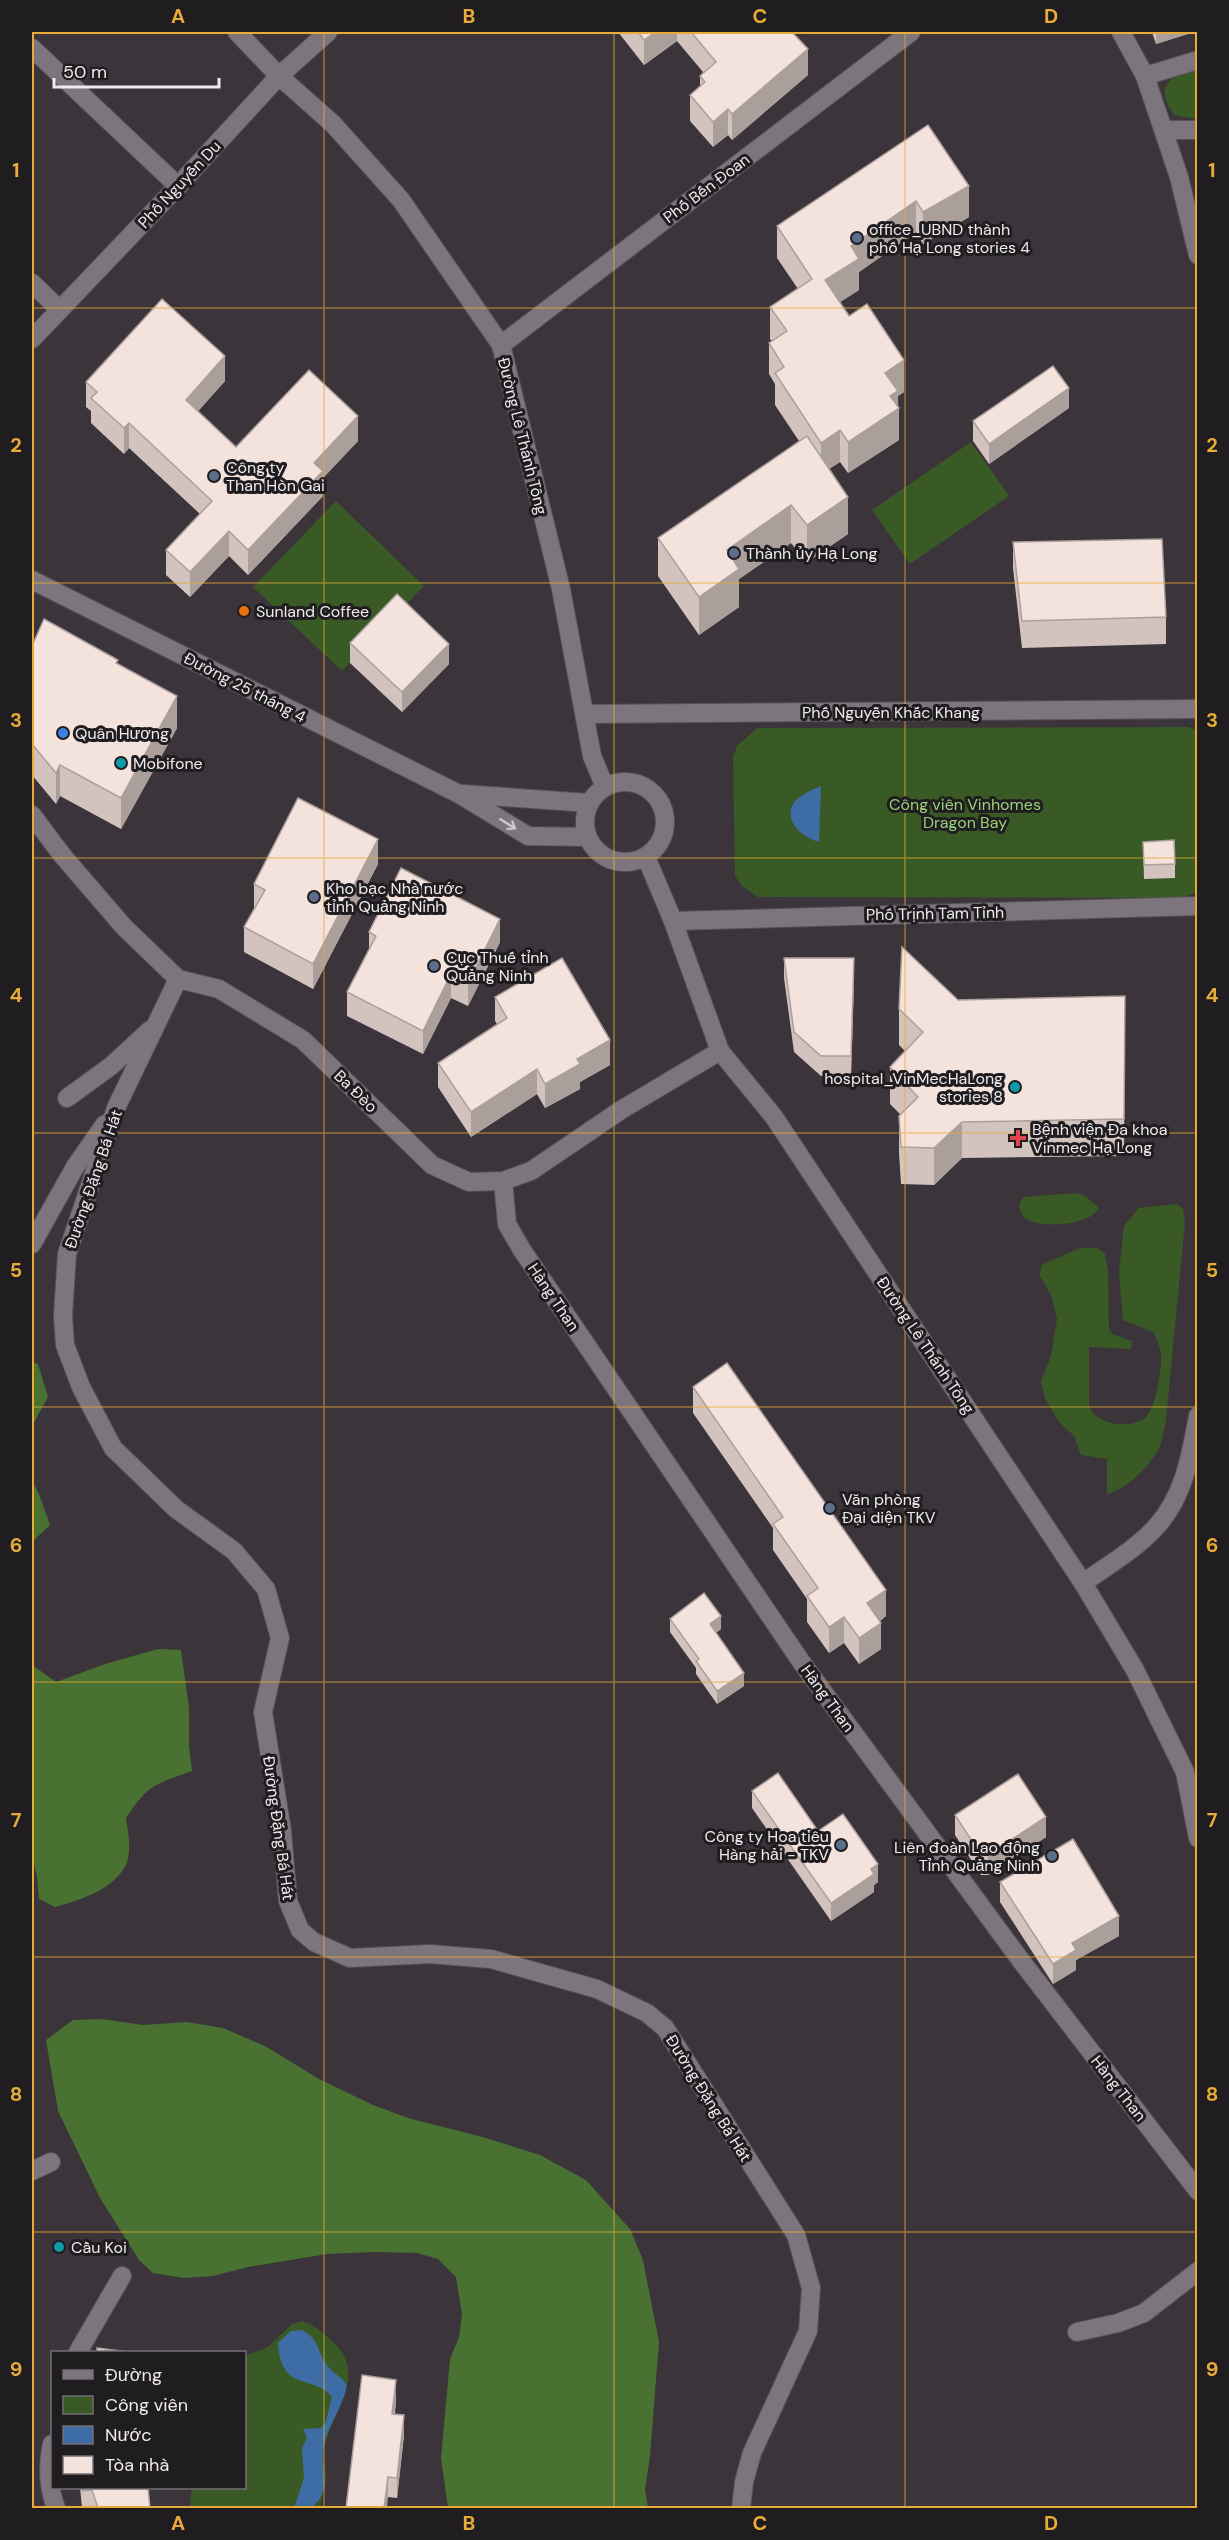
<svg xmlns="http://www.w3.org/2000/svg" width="1229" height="2540" viewBox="0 0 1229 2540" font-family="'DM Sans',sans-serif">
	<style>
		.green { fill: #395925 }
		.forest { fill: #497131 }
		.water { fill: #3e6ca5 }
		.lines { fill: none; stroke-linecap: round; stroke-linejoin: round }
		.minor-casing { stroke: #575257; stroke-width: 20 }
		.minor { stroke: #7c757d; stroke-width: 18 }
		.wall { fill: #d2c3be }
		.shaded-wall { fill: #ab9f9b }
		.building { fill: #f4e3dd; stroke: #ab9f9b; stroke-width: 1.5 }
		.oneway { stroke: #ccc7cc }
		.grid { fill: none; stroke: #e8ab37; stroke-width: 1.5; stroke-opacity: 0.55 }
		.service-dot { fill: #5c6f8a; stroke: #201d20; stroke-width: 2 }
		.food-dot { fill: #e8710a; stroke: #201d20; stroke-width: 2 }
		.shop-dot { fill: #3f7fe0; stroke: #201d20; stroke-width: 2 }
		.culture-dot { fill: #0f9aa8; stroke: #201d20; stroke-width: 2 }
		.health-dot { fill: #e0444e; stroke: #201d20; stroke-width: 2 }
		.labels { text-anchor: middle; stroke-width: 6; stroke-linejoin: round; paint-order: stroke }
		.street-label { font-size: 16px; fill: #eeeaee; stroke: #201d20 }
		.poi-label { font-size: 16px; fill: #eeeaee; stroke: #201d20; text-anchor: start }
		.park-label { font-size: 16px; fill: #98d177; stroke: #201d20 }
		.neatline { fill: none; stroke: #e8ab37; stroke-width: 2 }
		.grid-label { font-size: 20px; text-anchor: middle; font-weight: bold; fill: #e8ab37 }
	</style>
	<rect width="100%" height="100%" fill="#3b343b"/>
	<g class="green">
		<path d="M1197 64V119L1174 115C1153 85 1170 77 1197 64Z"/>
		<polygon points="971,442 1009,496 910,564 872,510"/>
		<polygon points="336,501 424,586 342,671 253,587"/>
		<polygon points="1189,727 1197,731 1197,892 1182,898 758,897 742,886 735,876 733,757 737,746 757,728"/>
		<path d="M1076 1193 1085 1196 1099 1208C1090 1226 1039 1229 1025 1218 1021 1214 1020 1210 1019 1205L1023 1197Z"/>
		<path d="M1176 1204 1183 1208 1185 1223 1166 1420C1164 1429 1163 1440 1159 1448 1150 1466 1126 1490 1107 1494V1459L1081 1455 1074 1436 1059 1422 1045 1398 1041 1381 1051 1356 1057 1319 1051 1295 1040 1276 1041 1265 1080 1248H1097L1105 1254 1108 1270 1109 1328 1112 1334 1132 1341 1131 1349 1089 1347V1407C1097 1425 1131 1430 1146 1417 1156 1408 1162 1366 1161 1354 1160 1346 1157 1339 1153 1332L1123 1320 1119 1272 1124 1226 1139 1208Z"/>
		<path d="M302 2321C315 2325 322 2332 332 2341 370 2375 331 2411 324 2450 322 2460 327 2471 326 2482 324 2491 321 2498 321 2508H189L192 2488H244L245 2356 268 2347 292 2324Z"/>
	</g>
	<g class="forest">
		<polygon points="32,1362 38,1364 48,1397 32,1426"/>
		<polygon points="32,1481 39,1494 50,1525 32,1542"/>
		<path d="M158 1649 181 1650 189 1708V1746L192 1771C156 1784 148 1784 126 1818 128 1832 132 1851 126 1865 113 1890 80 1900 55 1907L39 1899 37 1877 32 1855V1665L56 1682 105 1664Z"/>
		<polygon points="102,2019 143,2025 187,2022 223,2028 265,2046 319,2079 373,2105 408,2118 486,2138 540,2155 586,2180 630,2229 643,2260 659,2342 650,2456 645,2490 648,2508 448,2508 441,2458 450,2359 459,2337 462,2314 456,2277 438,2259 417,2253 375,2252 327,2254 248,2267 213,2276 183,2278 153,2273 139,2260 100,2198 58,2111 46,2040 73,2020"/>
	</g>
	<g class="water">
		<path d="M821 786 819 842C804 838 783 822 793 804 799 795 812 790 821 786Z"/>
		<path d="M302 2330C321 2341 316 2350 327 2365 332 2373 341 2376 347 2385 343 2408 325 2428 323 2452 321 2472 332 2493 311 2508H294L304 2478 302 2448 307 2438 303 2429 321 2428 326 2421 332 2397C313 2373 281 2394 278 2343L291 2331Z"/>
	</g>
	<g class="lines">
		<defs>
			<g id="minor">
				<polyline points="237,32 279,76 333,124 401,200 501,345 561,589 592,756 605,787"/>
				<polyline points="1121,32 1145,76 1179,177 1198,255"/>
				<polyline points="32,48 178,186"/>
				<polyline points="1145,76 1198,60"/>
				<polyline points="1164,130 1198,130"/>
				<polyline points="32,283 59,309"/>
				<polyline points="32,339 178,186 279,76 328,32"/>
				<polyline points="501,345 911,32"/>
				<polyline points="32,580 459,794 528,836 587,837"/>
				<polyline points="585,714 1198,709"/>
				<circle cx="625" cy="822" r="40"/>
				<polyline points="463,794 589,803"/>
				<polyline points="32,815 62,855 124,927 178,979 219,989 303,1040 432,1165 469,1182 503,1181 531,1171 621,1110 720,1051"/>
				<polyline points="646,857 673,921 720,1051 774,1117 1083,1583 1135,1670 1185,1772 1198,1838"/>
				<polyline points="673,921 1198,906"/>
				<polyline points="178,979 116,1108 67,1254 63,1315 65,1345 81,1387 113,1448 176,1509 234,1551 266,1589 280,1638 263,1712 282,1831 288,1901 300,1930 314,1942 350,1958 430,1954 491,1959 597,1989 647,2013 665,2028 796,2235 811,2288 808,2331 752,2453 744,2482 741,2508"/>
				<polyline points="67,1098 111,1066 150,1030"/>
				<polyline points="503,1181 507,1224 522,1250 802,1663 1022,1962 1198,2191"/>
				<polyline points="32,1244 75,1167 105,1124"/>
				<path d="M1083 1583C1107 1566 1136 1549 1156 1527 1184 1497 1191 1454 1198 1416"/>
				<polyline points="32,2171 51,2162"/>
				<polyline points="1077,2332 1118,2323 1144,2313 1198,2271"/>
				<polyline points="78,2352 122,2276"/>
				<path d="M52 2444C47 2467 48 2487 56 2508"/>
			</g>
		</defs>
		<use href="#minor" class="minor-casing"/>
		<use href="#minor" class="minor"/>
	</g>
	<g class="wall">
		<polygon points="618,32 792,32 808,75 732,140 728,135 713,147 690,121 690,95 700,86 700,76 703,72 677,41 644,65"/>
		<polygon points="1152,32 1194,32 1156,44"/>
		<polygon points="928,125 969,217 923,244 916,232 859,272 859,290 840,302 904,392 898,396 899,440 848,473 840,462 829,469 848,534 807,562 791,543 739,579 739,607 699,635 658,576 658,538 799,441 775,405 775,384 769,374 769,343 772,341 770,339 770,307 798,289 777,258 777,226"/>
		<polygon points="225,381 198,411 236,447 358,441 323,478 323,496 248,575 229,556 190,597 166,575 166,550 200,514 129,448 124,454 91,423 91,411 86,407 86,382"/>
		<polygon points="1069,408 989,464 973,441 973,421"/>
		<polygon points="1013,542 1166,617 1166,644 1022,648 1013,568"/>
		<polygon points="350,643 449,664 402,712 350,663"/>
		<polygon points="32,646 118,664 177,728 121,829 60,796 56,804 32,775"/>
		<polygon points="1143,842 1175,864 1175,878 1144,879"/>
		<polygon points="378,864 313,989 244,952 244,927 254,909 254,884"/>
		<polygon points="369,932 500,942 468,1006 451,998 423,1054 347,1016 347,992 369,950"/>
		<polygon points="784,958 854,978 851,1076 821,1076 794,1052 784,978"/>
		<polygon points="1125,996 1124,1156 962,1158 934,1185 901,1184 899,1153 899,1116 901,1115 890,1104 890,1067 905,1051 899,1045 899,1009 958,1000"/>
		<polygon points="495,997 610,1065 580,1082 580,1089 545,1108 537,1094 471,1137 438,1087 438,1063 497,1024 495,1021"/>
		<polygon points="693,1387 886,1616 880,1621 881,1649 859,1664 844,1643 829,1653 807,1622 807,1599 773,1550 773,1528 693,1413"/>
		<polygon points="670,1619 721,1629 716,1633 744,1686 717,1704 696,1674 696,1668 670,1632"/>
		<polygon points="752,1791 818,1831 878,1882 874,1885 874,1892 831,1921 752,1808"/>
		<polygon points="955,1815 1046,1837 988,1875 981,1875 955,1835"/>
		<polygon points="1000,1882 1119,1936 1076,1960 1076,1970 1053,1984 1000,1902"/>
		<polygon points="396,2400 395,2414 404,2435 397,2498 388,2497 346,2508"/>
		<polygon points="80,2487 148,2487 150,2508 82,2508"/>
	</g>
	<g class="shaded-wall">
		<polygon points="655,32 677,32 677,41 644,65 644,40"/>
		<polygon points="1156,32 1194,32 1156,44"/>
		<polygon points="808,49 808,75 732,140 732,114"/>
		<polygon points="728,109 728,135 713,147 713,122"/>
		<polygon points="969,186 969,217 923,244 923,212"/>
		<polygon points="916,201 916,232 859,272 859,290 825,312 825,280 851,246"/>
		<polygon points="225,356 225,381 186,425 186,400"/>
		<polygon points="904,360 904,392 898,396 898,409 899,408 899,440 848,473 848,442 885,373"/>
		<polygon points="1069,388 1069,408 989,464 989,444"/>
		<polygon points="358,416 358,441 323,478 323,496 248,575 248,550 314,463"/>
		<polygon points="129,423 129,448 124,454 124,428"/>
		<polygon points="840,430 840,462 821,474 821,443"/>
		<polygon points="848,497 848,534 807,562 807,525"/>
		<polygon points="791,505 791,543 739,579 739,607 699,635 699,597 727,550"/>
		<polygon points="229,531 229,556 190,597 190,572"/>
		<polygon points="449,644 449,664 402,712 402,692"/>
		<polygon points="177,696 177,728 121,829 121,798"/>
		<polygon points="60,765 60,796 56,804 56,773"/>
		<polygon points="378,839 378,864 313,989 313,964"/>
		<polygon points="500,919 500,942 468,1006 468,983"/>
		<polygon points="854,958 854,978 851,1076 851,1056"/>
		<polygon points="451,974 451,998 423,1054 423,1031"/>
		<polygon points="610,1040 610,1065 580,1082 580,1089 545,1108 545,1084 577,1059"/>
		<polygon points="537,1069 537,1094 471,1137 471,1112"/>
		<polygon points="962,1122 962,1158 934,1185 934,1148"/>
		<polygon points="886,1590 886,1616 867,1629 867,1603"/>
		<polygon points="721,1616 721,1629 710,1637 710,1624"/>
		<polygon points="844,1617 844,1643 829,1653 829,1627"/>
		<polygon points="881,1623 881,1649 859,1664 859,1638"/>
		<polygon points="744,1673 744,1686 717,1704 717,1691"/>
		<polygon points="1046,1817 1046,1837 988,1875 988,1855"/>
		<polygon points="878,1864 878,1882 874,1885 874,1892 831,1921 831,1903 871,1869"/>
		<polygon points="1119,1916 1119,1936 1076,1960 1076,1970 1053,1984 1053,1964 1072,1943"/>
		<polygon points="396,2380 396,2400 392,2434 392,2414"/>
		<polygon points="404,2415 404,2435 397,2498 397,2478"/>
		<polygon points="388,2477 388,2497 387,2508 384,2508"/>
	</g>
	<g class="building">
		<polygon points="638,32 655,32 644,40"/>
		<polygon points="691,32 792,32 808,49 732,114 728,109 713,122 690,95 705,82 700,76 716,62"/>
		<polygon points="928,125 969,186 923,212 916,201 851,246 859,259 825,280 849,316 867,304 904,360 885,373 898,391 890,396 899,408 848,442 840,430 821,443 775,373 784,367 769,343 787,331 770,307 812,279 777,226"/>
		<polygon points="162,299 225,356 186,400 236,447 309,370 358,416 314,463 323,471 248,550 229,531 190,572 166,550 212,501 129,423 124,428 91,398 97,392 86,382"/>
		<polygon points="1053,366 1069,388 989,444 973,421"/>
		<polygon points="807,436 848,497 807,525 791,505 727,550 739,569 699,597 658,538"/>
		<polygon points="1162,539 1166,617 1022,621 1013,542"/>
		<polygon points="397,594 449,644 402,692 350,643"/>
		<polygon points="44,619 118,660 116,663 177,696 121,798 60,765 56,773 32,744 32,646"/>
		<polygon points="298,798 378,839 313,964 244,927 265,890 254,884"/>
		<polygon points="1174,840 1175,864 1144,865 1143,842"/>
		<polygon points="401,868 500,919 468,983 451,974 423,1031 347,992 376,936 369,932"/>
		<polygon points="902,947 958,1000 1125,996 1124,1119 962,1122 934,1148 901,1147 899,1116 918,1097 890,1067 923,1032 899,1009"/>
		<polygon points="562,958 610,1040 577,1059 580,1064 545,1084 537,1069 471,1112 438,1063 507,1018 495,997"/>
		<polygon points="784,958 854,958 851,1056 821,1056 794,1032"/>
		<polygon points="727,1363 886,1590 867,1603 881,1623 859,1638 844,1617 829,1627 807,1596 818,1588 773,1524 783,1517 693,1387"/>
		<polygon points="704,1593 721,1616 710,1624 744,1673 717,1691 696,1661 699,1659 670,1619"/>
		<polygon points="778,1773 818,1831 843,1814 878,1864 871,1869 874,1874 831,1903 752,1791"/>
		<polygon points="1018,1774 1046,1817 988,1855 981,1855 955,1815"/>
		<polygon points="1073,1839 1119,1916 1072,1943 1076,1950 1053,1964 1000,1882"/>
		<polygon points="97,2348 129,2352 97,2352"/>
		<polygon points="362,2375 396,2380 392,2414 404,2415 397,2478 388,2477 384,2508 346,2508"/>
		<polygon points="82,2487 148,2487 150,2508 98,2508 92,2490 83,2491"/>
	</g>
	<defs><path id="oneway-shaft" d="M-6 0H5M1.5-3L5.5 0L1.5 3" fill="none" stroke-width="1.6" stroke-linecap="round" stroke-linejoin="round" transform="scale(1.5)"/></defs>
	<use class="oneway" href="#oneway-shaft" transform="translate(508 824) rotate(32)"/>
	<path class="grid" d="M324 32V2508M614 32V2508M905 32V2508M32 308H1198M32 583H1198M32 858H1198M32 1133H1198M32 1407H1198M32 1682H1198M32 1957H1198M32 2232H1198"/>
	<g class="service-dot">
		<circle cx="857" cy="238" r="6"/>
		<circle cx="214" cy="476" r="6"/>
		<circle cx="734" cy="553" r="6"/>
		<circle cx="314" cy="897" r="6"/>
		<circle cx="434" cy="966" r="6"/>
		<circle cx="830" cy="1508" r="6"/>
		<circle cx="841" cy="1845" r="6"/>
		<circle cx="1052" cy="1856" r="6"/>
	</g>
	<circle class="food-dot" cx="244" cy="611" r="6"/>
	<circle class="shop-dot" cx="63" cy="733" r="6"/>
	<g class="culture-dot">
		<circle cx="121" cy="763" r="6"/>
		<circle cx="1015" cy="1087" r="6"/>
		<circle cx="59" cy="2247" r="6"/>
	</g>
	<path class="health-dot" d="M1015 1129h6v6h6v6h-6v6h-6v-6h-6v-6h6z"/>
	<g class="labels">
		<g class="street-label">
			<text transform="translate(179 184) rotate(-47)" y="6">Phố Nguyễn Du</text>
			<text transform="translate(706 188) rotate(-37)" y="6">Phố Bến Đoan</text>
			<text transform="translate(523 436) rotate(76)" y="6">Đường Lê Thánh Tông</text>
			<text transform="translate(245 687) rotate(27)" y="6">Đường 25 tháng 4</text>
			<text x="891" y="718">Phố Nguyễn Khắc Khang</text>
			<text transform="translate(935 913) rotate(-1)" y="6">Phố Trịnh Tam Tỉnh</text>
			<text transform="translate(356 1091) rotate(44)" y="6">Ba Đèo</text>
			<text transform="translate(93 1179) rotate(-71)" y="6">Đường Đặng Bá Hát</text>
			<text transform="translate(554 1297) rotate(56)" y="6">Hàng Than</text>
			<text transform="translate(926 1345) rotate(56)" y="6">Đường Lê Thánh Tông</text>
			<text transform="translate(828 1698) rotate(54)" y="6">Hàng Than</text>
			<text transform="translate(279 1828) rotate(82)" y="6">Đường Đặng Bá Hát</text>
			<text transform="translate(1119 2088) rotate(52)" y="6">Hàng Than</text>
			<text transform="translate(709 2098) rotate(58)" y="6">Đường Đặng Bá Hát</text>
		</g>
		<g class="poi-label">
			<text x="869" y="235">office_UBND thành<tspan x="869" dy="18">phố Hạ Long stories 4</tspan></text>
			<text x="226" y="473">Công ty<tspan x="226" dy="18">Than Hòn Gai</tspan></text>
			<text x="746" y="559">Thành ủy Hạ Long</text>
			<text x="256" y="617">Sunland Coffee</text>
			<text x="75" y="739">Quân Hương</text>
			<text x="133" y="769">Mobifone</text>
			<text x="326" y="894">Kho bạc Nhà nước<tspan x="326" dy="18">tỉnh Quảng Ninh</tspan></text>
			<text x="446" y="963">Cục Thuế tỉnh<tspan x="446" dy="18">Quảng Ninh</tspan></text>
			<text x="1003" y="1084" text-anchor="end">hospital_VinMecHaLong<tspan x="1003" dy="18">stories 8</tspan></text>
			<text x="1032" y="1135">Bệnh viện Đa khoa<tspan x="1032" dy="18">Vinmec Hạ Long</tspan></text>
			<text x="842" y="1505">Văn phòng<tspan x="842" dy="18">Đại diện TKV</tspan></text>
			<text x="829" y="1842" text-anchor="end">Công ty Hoa tiêu<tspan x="829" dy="18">Hàng hải - TKV</tspan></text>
			<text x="1040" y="1853" text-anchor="end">Liên đoàn Lao động<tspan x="1040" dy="18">Tỉnh Quảng Ninh</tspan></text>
			<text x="71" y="2253">Cầu Koi</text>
		</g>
		<g class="park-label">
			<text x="965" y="810">Công viên Vinhomes<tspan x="965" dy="18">Dragon Bay</tspan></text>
		</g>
	</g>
	<rect width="1229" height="2540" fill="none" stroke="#201d20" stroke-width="66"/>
	<rect x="51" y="2351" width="195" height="138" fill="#201d20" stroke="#726f72" stroke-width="1.5"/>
	<rect x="63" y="2370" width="30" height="9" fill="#7c757d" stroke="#726f72" stroke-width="1.5"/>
	<text x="105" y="2381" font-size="18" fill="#eeeaee">Đường</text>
	<rect x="63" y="2396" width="30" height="18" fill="#395925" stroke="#726f72" stroke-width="1.5"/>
	<text x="105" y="2411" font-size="18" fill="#eeeaee">Công viên</text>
	<rect x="63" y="2426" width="30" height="18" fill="#3e6ca5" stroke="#726f72" stroke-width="1.5"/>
	<text x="105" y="2441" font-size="18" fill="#eeeaee">Nước</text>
	<rect x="63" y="2456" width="30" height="18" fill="#f4e3dd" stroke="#726f72" stroke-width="1.5"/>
	<text x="105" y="2471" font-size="18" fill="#eeeaee">Tòa nhà</text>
	<path d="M54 78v9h165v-9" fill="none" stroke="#eeeaee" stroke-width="3"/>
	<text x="63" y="78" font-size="18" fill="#eeeaee" stroke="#201d20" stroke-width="4.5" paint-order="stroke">50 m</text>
	<rect x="33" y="33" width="1163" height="2474" class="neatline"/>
	<g class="grid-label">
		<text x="178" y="23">A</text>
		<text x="469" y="23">B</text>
		<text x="760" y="23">C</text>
		<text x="1051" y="23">D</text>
		<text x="16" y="177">1</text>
		<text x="1212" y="177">1</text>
		<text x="16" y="452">2</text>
		<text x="1212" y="452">2</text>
		<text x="16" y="727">3</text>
		<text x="1212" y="727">3</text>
		<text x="16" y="1002">4</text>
		<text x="1212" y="1002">4</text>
		<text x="16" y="1277">5</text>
		<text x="1212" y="1277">5</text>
		<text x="16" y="1552">6</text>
		<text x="1212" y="1552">6</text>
		<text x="16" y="1827">7</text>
		<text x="1212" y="1827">7</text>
		<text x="16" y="2101">8</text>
		<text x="1212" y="2101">8</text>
		<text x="16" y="2376">9</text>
		<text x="1212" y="2376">9</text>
		<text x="178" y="2530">A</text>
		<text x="469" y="2530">B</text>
		<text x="760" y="2530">C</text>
		<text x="1051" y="2530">D</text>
	</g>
</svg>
